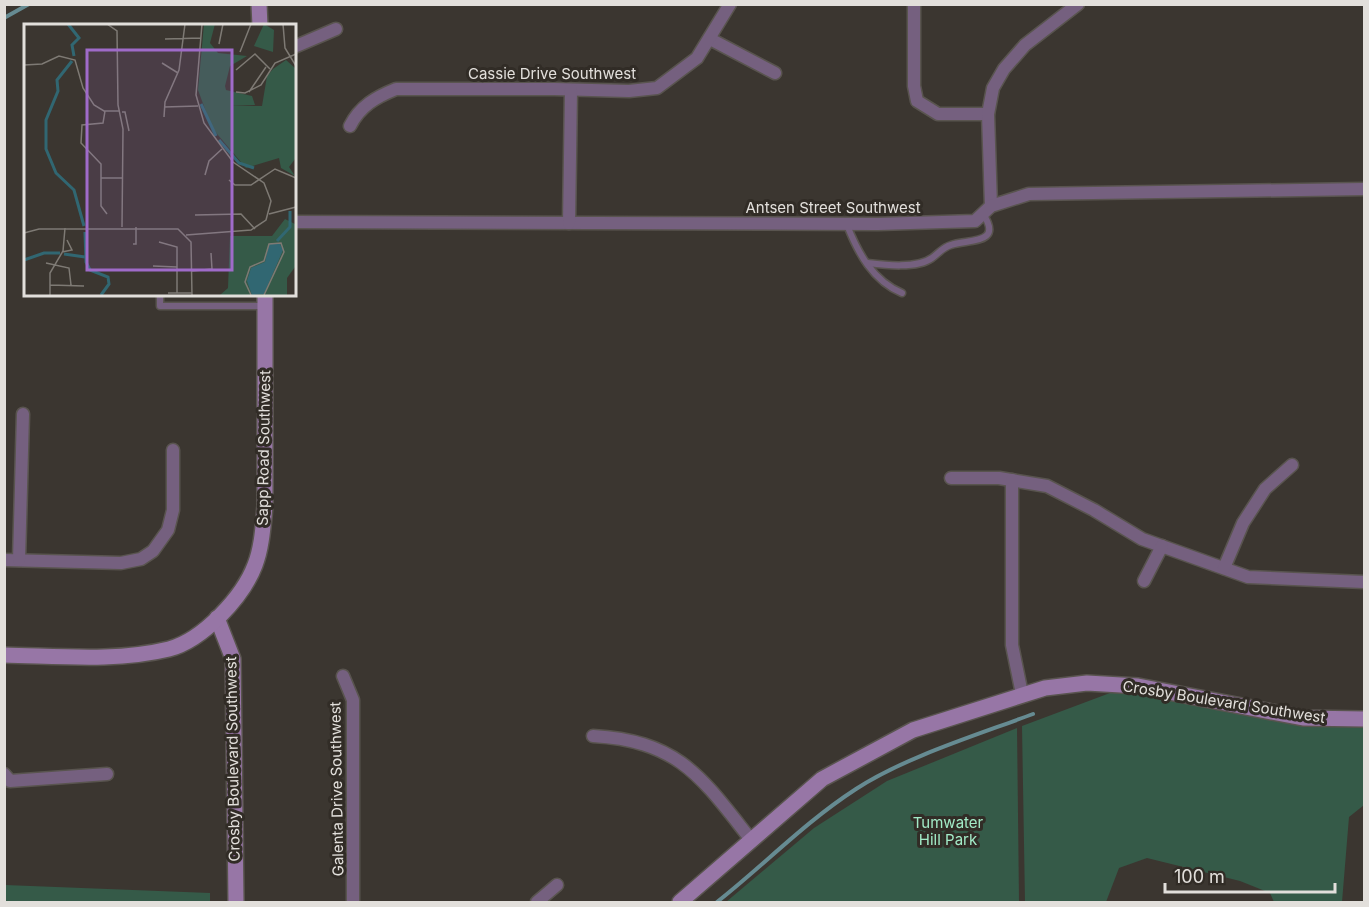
<svg xmlns="http://www.w3.org/2000/svg" width="1369" height="907" viewBox="0 0 1369 907" font-family="Inter,sans-serif">
	<style>
		.green { fill: #355a48 }
		.lines { fill: none; stroke-linecap: round; stroke-linejoin: round }
		.stream { stroke: #668b92; stroke-width: 4 }
		.lane-casing { stroke: #59544f; stroke-width: 9 }
		.street-casing { stroke: #59544f; stroke-width: 15 }
		.secondary-casing { stroke: #59544f; stroke-width: 18 }
		.lane { stroke: #75607f; stroke-width: 6 }
		.street { stroke: #75607f; stroke-width: 12 }
		.secondary { stroke: #9776a6; stroke-width: 15 }
		.labels { text-anchor: middle; stroke-width: 6; stroke-linejoin: round; paint-order: stroke }
		.street-label { font-size: 15px; fill: #e2dfdb; stroke: #312c26 }
		.park-label { font-size: 15px; fill: #a2ebc7; stroke: #312c26 }
		.inset-river { fill: none; stroke: #316772; stroke-width: 3 }
		.inset-road { fill: none; stroke: #7e7a74; stroke-width: 1.5 }
		.view { fill: #9f6bc9; fill-opacity: 0.15; stroke: #9f6bc9; stroke-width: 3 }
		.inset-edge { fill: none; stroke: #e2dfdb; stroke-width: 3 }
	</style>
	<rect width="100%" height="100%" fill="#3b3630"/>
	<g class="green">
		<polygon points="1118,690 1301,726 1364,726 1364,805 1349,817 1342,902 1274,902 1270,893 1240,881 1147,858 1119,868 1106,902 1025,902 1022,726"/>
		<polygon points="1017,728 1019,902 726,902 814,828 887,781"/>
		<polygon points="5,885 210,893 210,902 5,902"/>
	</g>
	<g class="lines">
		<g class="stream">
			<polyline points="4,18 29,4"/>
			<path d="M717 902C764 865 805 822 856 789 905 757 977 735 1033 714"/>
		</g>
		<defs>
			<g id="lane">
				<path d="M847 225C858 253 873 281 902 293"/>
				<path d="M867 263C884 265 917 269 932 258 938 254 943 247 951 245 967 239 1004 245 983 214"/>
				<polyline points="160,294 160,306 264,306"/>
			</g>
			<g id="street">
				<polyline points="914,4 914,86 917,101 938,114 988,114"/>
				<polyline points="710,39 775,73"/>
				<polyline points="294,47 336,29"/>
				<path d="M350 126C360 106 376 97 396 89H554L629 91 657 88 697 58 730 4"/>
				<polyline points="991,206 988,114 993,88 1004,69 1025,45 1078,4"/>
				<polyline points="294,222 878,224 975,221 991,206 1029,194 1364,189"/>
				<polyline points="569,223 571,90"/>
				<polyline points="951,478 999,478 1047,486 1094,510 1142,539 1248,577 1364,582"/>
				<polyline points="1012,480 1012,645 1022,694"/>
				<polyline points="4,560 121,563 141,559 153,551 168,530 173,510 173,450"/>
				<polyline points="19,560 23,414"/>
				<polyline points="1224,568 1243,523 1265,489 1292,465"/>
				<polyline points="1144,581 1162,546"/>
				<polyline points="343,676 353,700 353,902"/>
				<path d="M593 736C680 741 702 778 752 841"/>
				<polyline points="4,774 10,781 107,774"/>
				<polyline points="537,902 557,885"/>
			</g>
			<g id="secondary">
				<polyline points="259,4 260,26"/>
				<polyline points="217,618 233,659 236,902"/>
				<path d="M4 655C58 656 116 662 169 649 203 640 243 597 255 565 262 547 263 526 265 506V294"/>
				<polyline points="680,902 822,779 913,730 1045,688 1087,683 1138,686 1303,718 1364,719"/>
			</g>
		</defs>
		<use href="#lane" class="lane-casing"/>
		<use href="#street" class="street-casing"/>
		<use href="#secondary" class="secondary-casing"/>
		<use href="#lane" class="lane"/>
		<use href="#street" class="street"/>
		<use href="#secondary" class="secondary"/>
	</g>
	<g class="labels">
		<g class="street-label">
			<text x="552" y="79">Cassie Drive Southwest</text>
			<text x="833" y="213">Antsen Street Southwest</text>
			<text transform="translate(264 448) rotate(-89)" y="5">Sapp Road Southwest</text>
			<text transform="translate(1224 702) rotate(9)" y="5">Crosby Boulevard Southwest</text>
			<text transform="translate(233 759) rotate(-91)" y="5">Crosby Boulevard Southwest</text>
			<text transform="translate(337 789) rotate(-91)" y="5">Galenta Drive Southwest</text>
		</g>
		<g class="park-label">
			<text x="948" y="828">Tumwater<tspan x="948" dy="17">Hill Park</tspan></text>
		</g>
	</g>
	<g transform="translate(24 24)">
		<rect width="272" height="272" fill="#3b3630"/>
		<path d="M180 0H191L186 19 194 29 223 32 206 42 201 62 202 66 228 72 231 81 206 82H238L243 52 249 45 262 36 271 44V135L265 143 271 152 257 144 255 134 222 144 188 104 174 66ZM240 0 250 6 249 28 230 22ZM261 195 271 200V243L263 254V271H196L204 264 206 212H248Z" fill="#355a48"/>
		<path d="M245 220H256L259 226 240 270 228 271 223 257 227 244 241 238Z" fill="#316772"/>
		<path class="inset-river" d="M44 0 55 14 48 21 50 32M48 37 33 56 34 67 22 96V125L32 149 50 166 60 202M177 80 192 112M195 116 215 139 230 144M61 208 62 238 66 246 84 253 85 260 77 271M253 217 266 203V187M40 230 61 233M0 236 20 229H36"/>
		<path class="inset-road" d="M83 0 93 7 94 81 99 105 98 203M259 0 261 24 272 42M141 15 177 14M195 20 199 0M216 28 227 0M138 39 154 49M0 41 18 40 35 32 51 36 59 64 70 81 80 87H96M212 46 231 30 246 45M212 68 221 69 237 61 251 39 272 30M225 68 242 43M140 83 174 82M81 87 79 99 58 101 57 119 77 140V182L83 190M98 88H101L105 107M140 93 141 78 155 46 161 0M181 151 185 137 198 125M77 154H99M205 156 211 161H227L251 145 272 154M245 190 272 183M171 191 217 190 231 205M0 209 15 205H154L167 218 168 271M162 211 227 206 242 196 247 177 240 159 209 138 180 99 172 71 178 0M135 218 153 223V269M109 220H112V203M38 228 48 226 43 216M22 239 45 244 47 261M129 242 153 243M168 247 188 245 187 229M26 261 60 262M144 269H168M26 271V249L39 227 41 204M227 271 221 258 226 243 240 237 245 220 257 219 260 228 240 271"/>
		<path class="view" d="M63 26H208V246H63Z"/>
		<rect width="272" height="272" class="inset-edge"/>
	</g>
	<rect width="1369" height="907" fill="none" stroke="#e2dfdb" stroke-width="12"/>
	<path d="M1165 883v9h170v-9" fill="none" stroke="#e2dfdb" stroke-width="3"/>
	<text x="1174" y="883" font-size="18" fill="#e2dfdb" stroke="#312c26" stroke-width="4.5" paint-order="stroke">100 m</text>
</svg>
